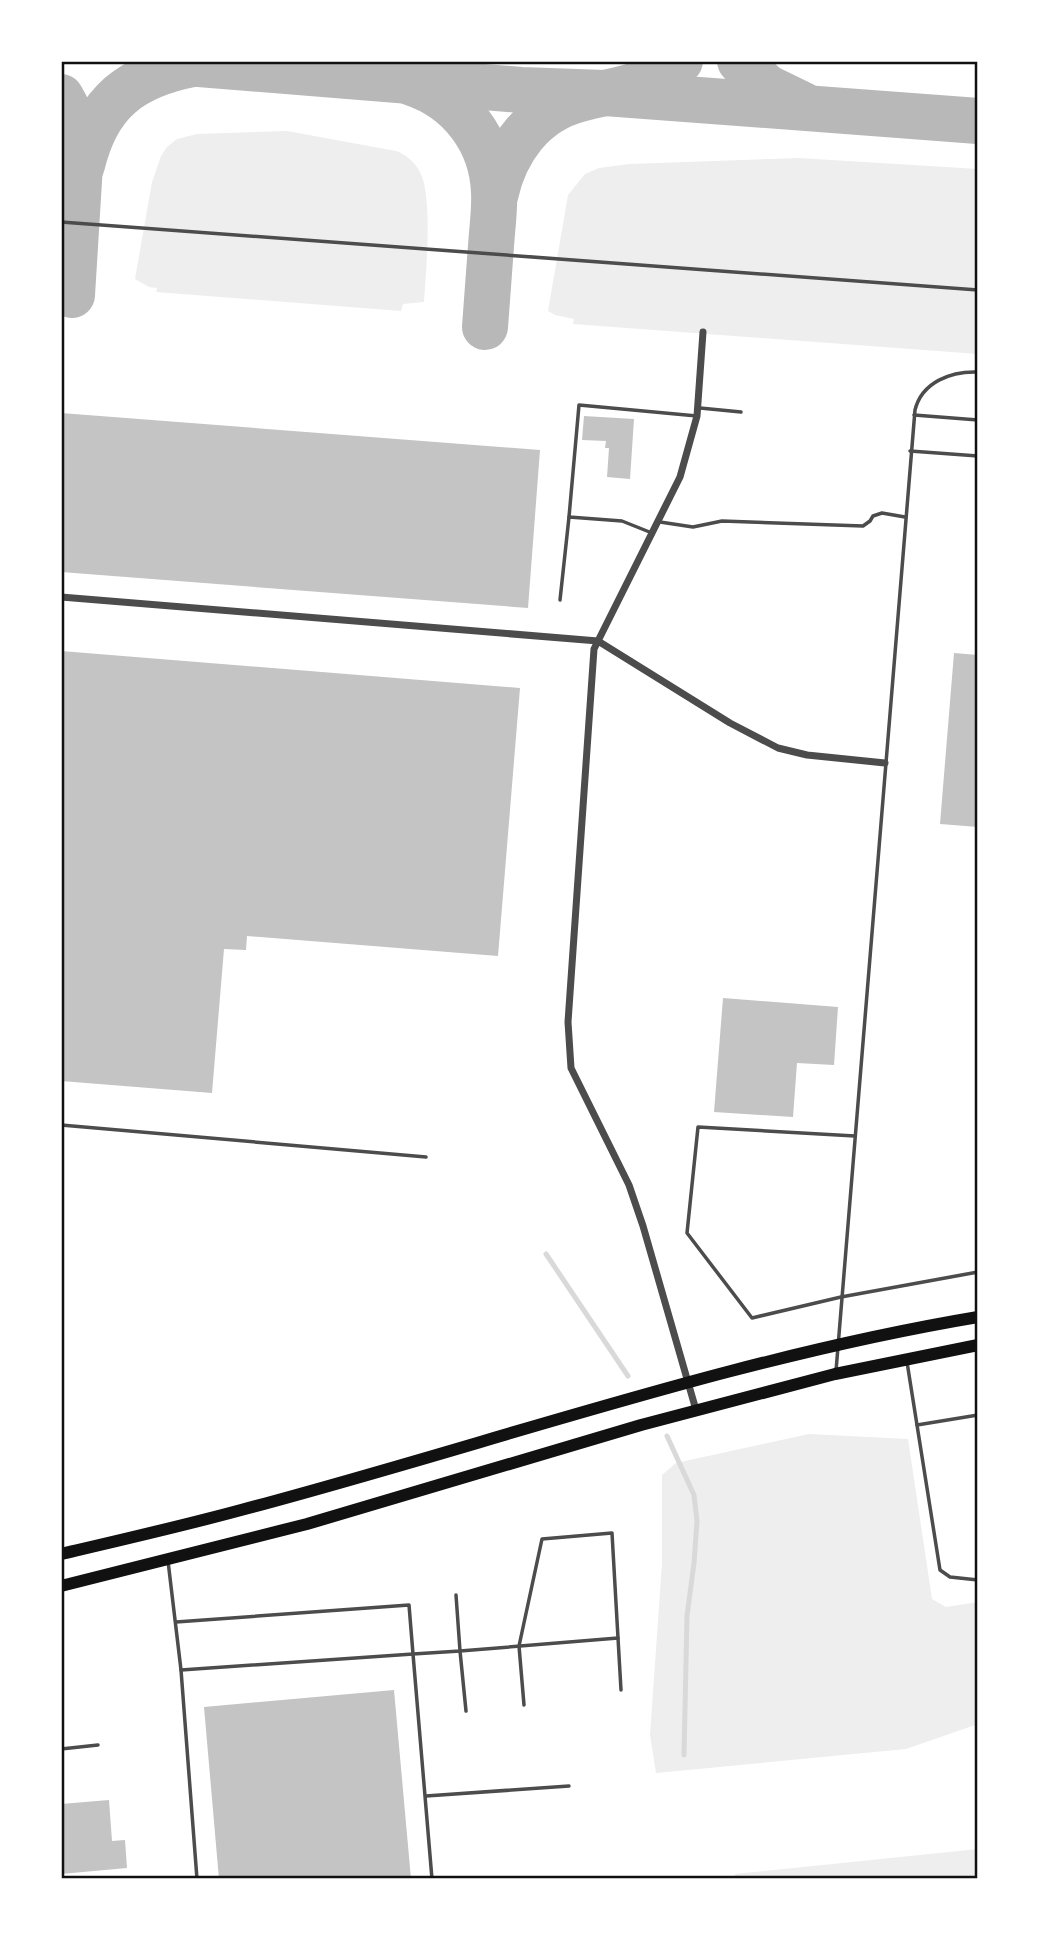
<svg xmlns="http://www.w3.org/2000/svg" width="1039" height="1940" viewBox="0 0 1039 1940" font-family="'Asap Condensed',sans-serif">
	<style>
		.green { fill: #eee }
		.lines { fill: none; stroke-linecap: round; stroke-linejoin: round }
		.stream { stroke: #d9d9d9; stroke-width: 5 }
		.taxiway { stroke: #b8b8b8; stroke-width: 46 }
		.building { fill: #c4c4c4 }
		.service { stroke: #4c4c4c; stroke-width: 3.5 }
		.minor { stroke: #4c4c4c; stroke-width: 7 }
		.primary { stroke: #111; stroke-width: 12 }
		.neatline { fill: none; stroke: #111; stroke-width: 2.5 }
	</style>
	<rect width="100%" height="100%" fill="#fff"/>
	<g class="green">
		<path d="M287 131 396 151C406 155 414 161 420 172 433 197 426 271 424 302L403 304 401 311 156 292 157 288 149 287 135 279 152 182 161 156 167 147 177 139 197 134Z"/>
		<polygon points="799,158 978,169 978,354 573,324 574,319 555,315 548,311 568,195 585,174 599,168 629,164"/>
		<polygon points="809,1434 908,1439 932,1599 946,1607 978,1602 978,1724 906,1749 656,1773 650,1735 662,1563 662,1475 676,1463"/>
		<polygon points="978,1849 978,1879 736,1879 735,1874"/>
	</g>
	<g class="lines">
		<g class="stream">
			<polyline points="546,1254 628,1376"/>
			<polyline points="667,1436 694,1495 697,1521 694,1563 687,1616 684,1755"/>
		</g>
		<g class="taxiway">
			<polyline points="162,61 521,90 605,93 978,121"/>
			<polyline points="740,61 766,87 803,105"/>
			<path d="M412 83C460 99 492 141 494 192 495 210 492 229 491 246 489 273 487 300 485 327"/>
			<polyline points="61,97 76,125 81,148 72,295"/>
			<path d="M82 165C97 102 131 76 193 64"/>
			<path d="M495 196C505 150 533 111 580 99 616 89 651 88 680 61"/>
		</g>
	</g>
	<g class="building">
		<polygon points="61,413 540,450 528,608 61,572"/>
		<polygon points="584,416 634,419 630,479 607,477 609,448 605,448 606,441 582,440"/>
		<polygon points="61,651 520,688 498,956 247,936 246,950 224,949 212,1093 61,1081"/>
		<polygon points="954,653 978,655 978,827 940,824"/>
		<polygon points="723,998 838,1007 834,1065 797,1063 793,1117 714,1112"/>
		<polygon points="394,1690 411,1879 219,1879 204,1707"/>
		<polygon points="109,1800 112,1841 125,1840 127,1868 61,1874 61,1804"/>
	</g>
	<g class="lines">
		<g class="service">
			<polyline points="61,222 978,290"/>
			<polyline points="700,408 741,412"/>
			<polyline points="914,415 978,420"/>
			<polyline points="910,451 978,456"/>
			<polyline points="569,517 579,405 697,416"/>
			<polyline points="660,522 693,527 722,521 863,526 870,521 873,516 882,513 905,517"/>
			<polyline points="560,600 569,517 622,521 652,533"/>
			<polyline points="61,1125 426,1157"/>
			<polyline points="855,1136 698,1127 687,1233 752,1318 841,1297 978,1272"/>
			<polyline points="907,1362 940,1570 950,1577 978,1580"/>
			<path d="M836 1371 915 410C922 382 951 371 978 372"/>
			<polyline points="917,1425 978,1415"/>
			<polyline points="168,1561 181,1670 197,1879"/>
			<polyline points="176,1622 409,1605 413,1654 181,1670"/>
			<polyline points="524,1705 519,1646 542,1539 612,1533 618,1638"/>
			<polyline points="466,1711 460,1651 618,1638 621,1690"/>
			<polyline points="61,1749 98,1745"/>
			<polyline points="426,1796 569,1786"/>
			<polyline points="432,1879 413,1654 460,1651 456,1595"/>
		</g>
		<g class="minor">
			<polyline points="61,597 598,641 730,723 778,748 807,755 885,763"/>
			<polyline points="696,1410 643,1226 629,1185 571,1068 568,1022 594,649 680,477 697,416 703,332"/>
		</g>
		<g class="primary">
			<path d="M61 1554C121 1540 182 1526 241 1510 487 1445 727 1359 978 1317"/>
			<polyline points="61,1586 307,1524 641,1425 835,1374 978,1345"/>
		</g>
	</g>
	<rect width="1039" height="1940" fill="none" stroke="#ffffff" stroke-width="126"/>
	<rect x="63" y="63" width="913" height="1814" class="neatline"/>
</svg>
